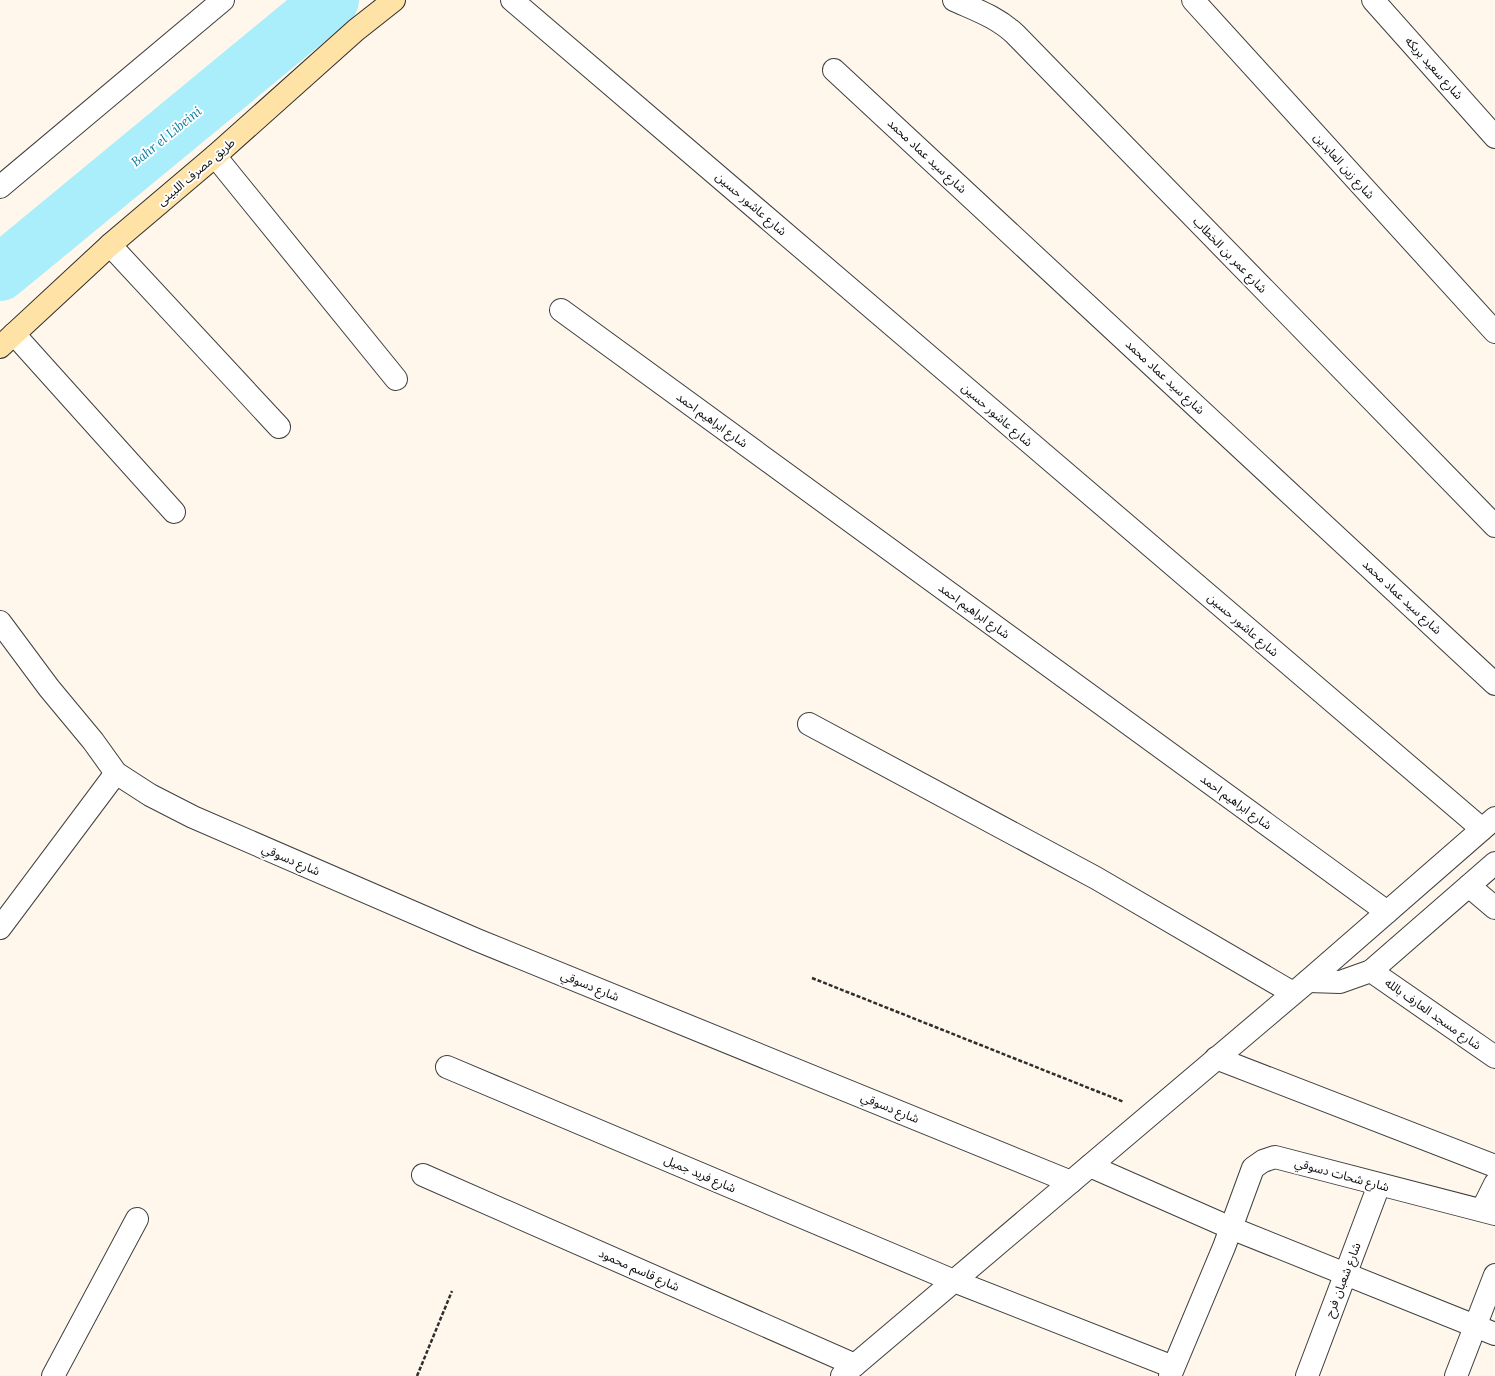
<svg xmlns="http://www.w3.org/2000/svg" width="1495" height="1376" viewBox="0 0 1495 1376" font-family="Lora,'Noto Sans Arabic',serif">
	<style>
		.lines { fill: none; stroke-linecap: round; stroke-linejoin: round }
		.river { stroke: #aaeefc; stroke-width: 56 }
		.street-casing { stroke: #3f3f3f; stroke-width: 24 }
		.secondary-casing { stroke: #2e2e2e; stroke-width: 24 }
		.path { stroke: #2e2e2e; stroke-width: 2.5; stroke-dasharray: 4 2; stroke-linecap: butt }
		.street { stroke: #fff; stroke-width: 22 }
		.secondary { stroke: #ffe3a6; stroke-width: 22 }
		.labels { text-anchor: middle; stroke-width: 4; stroke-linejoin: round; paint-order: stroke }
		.street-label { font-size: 12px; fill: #0c0c0c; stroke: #fff }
		.water-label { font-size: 13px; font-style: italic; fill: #0a7ea0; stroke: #fff }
	</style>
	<rect width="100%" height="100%" fill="#fff7eb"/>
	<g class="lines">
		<polyline class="river" points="0,273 331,0"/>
		<defs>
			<g id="street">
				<polyline points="512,0 1482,829"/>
				<path d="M954 0C976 10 997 17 1015 34L1495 526"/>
				<polyline points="1193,0 1495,332"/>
				<polyline points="1373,0 1495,137"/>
				<polyline points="834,70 1495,684"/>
				<polyline points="215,156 396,379"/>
				<polyline points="0,187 223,0"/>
				<polyline points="110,245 279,427"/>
				<polyline points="561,310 1387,912"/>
				<polyline points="14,334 174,512"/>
				<polyline points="0,622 49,688 93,741 116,773 150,795 193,817 477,940 1071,1182"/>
				<polyline points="809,724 1096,878 1293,993"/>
				<polyline points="1469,886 1495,908"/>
				<polyline points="0,928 116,773"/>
				<polyline points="1371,971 1495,1057"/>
				<polyline points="1308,981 1340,982 1371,971 1495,863"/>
				<polyline points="1216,1058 1495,1166"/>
				<polyline points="447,1067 954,1281 1173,1367"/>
				<polyline points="1090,1166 1231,1228 1495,1334"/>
				<polyline points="423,1175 855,1365"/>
				<polyline points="1482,1210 1495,1184"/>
				<polyline points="53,1376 137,1219"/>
				<polyline points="842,1376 1308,981 1495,818"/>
				<polyline points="1170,1376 1224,1247 1253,1168 1263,1161 1275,1157 1495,1214"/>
				<polyline points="1307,1376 1379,1185"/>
				<polyline points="1456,1376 1495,1275"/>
			</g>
			<polyline id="secondary" points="0,347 110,245 215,156 356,30 394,0"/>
		</defs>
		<use href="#street" class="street-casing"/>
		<use href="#secondary" class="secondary-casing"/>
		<g class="path">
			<polyline points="812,978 1124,1102"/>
			<polyline points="417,1376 452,1291"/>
		</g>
		<use href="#street" class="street"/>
		<use href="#secondary" class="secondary"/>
	</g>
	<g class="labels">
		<g class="street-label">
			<text transform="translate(1434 68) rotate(48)" y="4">شارع سعيد بريكه</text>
			<text transform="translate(927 156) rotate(43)" y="4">شارع سيد عماد محمد</text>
			<text transform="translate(1344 166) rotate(48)" y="4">شارع زين العابدين</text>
			<text transform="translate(196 172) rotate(-40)" y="4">طريق مصرف اللبينى</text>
			<text transform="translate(751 204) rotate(41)" y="4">شارع عاشور حسين</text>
			<text transform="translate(1230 255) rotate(46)" y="4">شارع عمر بن الخطاب</text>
			<text transform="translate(1165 377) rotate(43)" y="4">شارع سيد عماد محمد</text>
			<text transform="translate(997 415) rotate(41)" y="4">شارع عاشور حسين</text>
			<text transform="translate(712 420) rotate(36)" y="4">شارع ابراهيم احمد</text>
			<text transform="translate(1402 597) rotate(43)" y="4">شارع سيد عماد محمد</text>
			<text transform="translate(974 611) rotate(36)" y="4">شارع ابراهيم احمد</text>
			<text transform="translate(1243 625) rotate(41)" y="4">شارع عاشور حسين</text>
			<text transform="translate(1236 802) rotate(36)" y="4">شارع ابراهيم احمد</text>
			<text transform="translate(291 860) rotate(23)" y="4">شارع دسوقي</text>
			<text transform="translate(590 986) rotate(22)" y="4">شارع دسوقي</text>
			<text transform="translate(1433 1014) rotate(35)" y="4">شارع مسجد العارف بالله</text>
			<text transform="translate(890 1108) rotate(22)" y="4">شارع دسوقي</text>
			<text transform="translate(700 1174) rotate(23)" y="4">شارع فريد جميل</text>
			<text transform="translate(1342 1175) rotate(15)" y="4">شارع شحات دسوقي</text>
			<text transform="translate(639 1270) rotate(24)" y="4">شارع قاسم محمود</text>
			<text transform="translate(1343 1280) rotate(-69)" y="4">شارع شعبان فرح</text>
		</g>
		<g class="water-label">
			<text transform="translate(166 136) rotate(-39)" y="5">Bahr el Libeini</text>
		</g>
	</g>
</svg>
